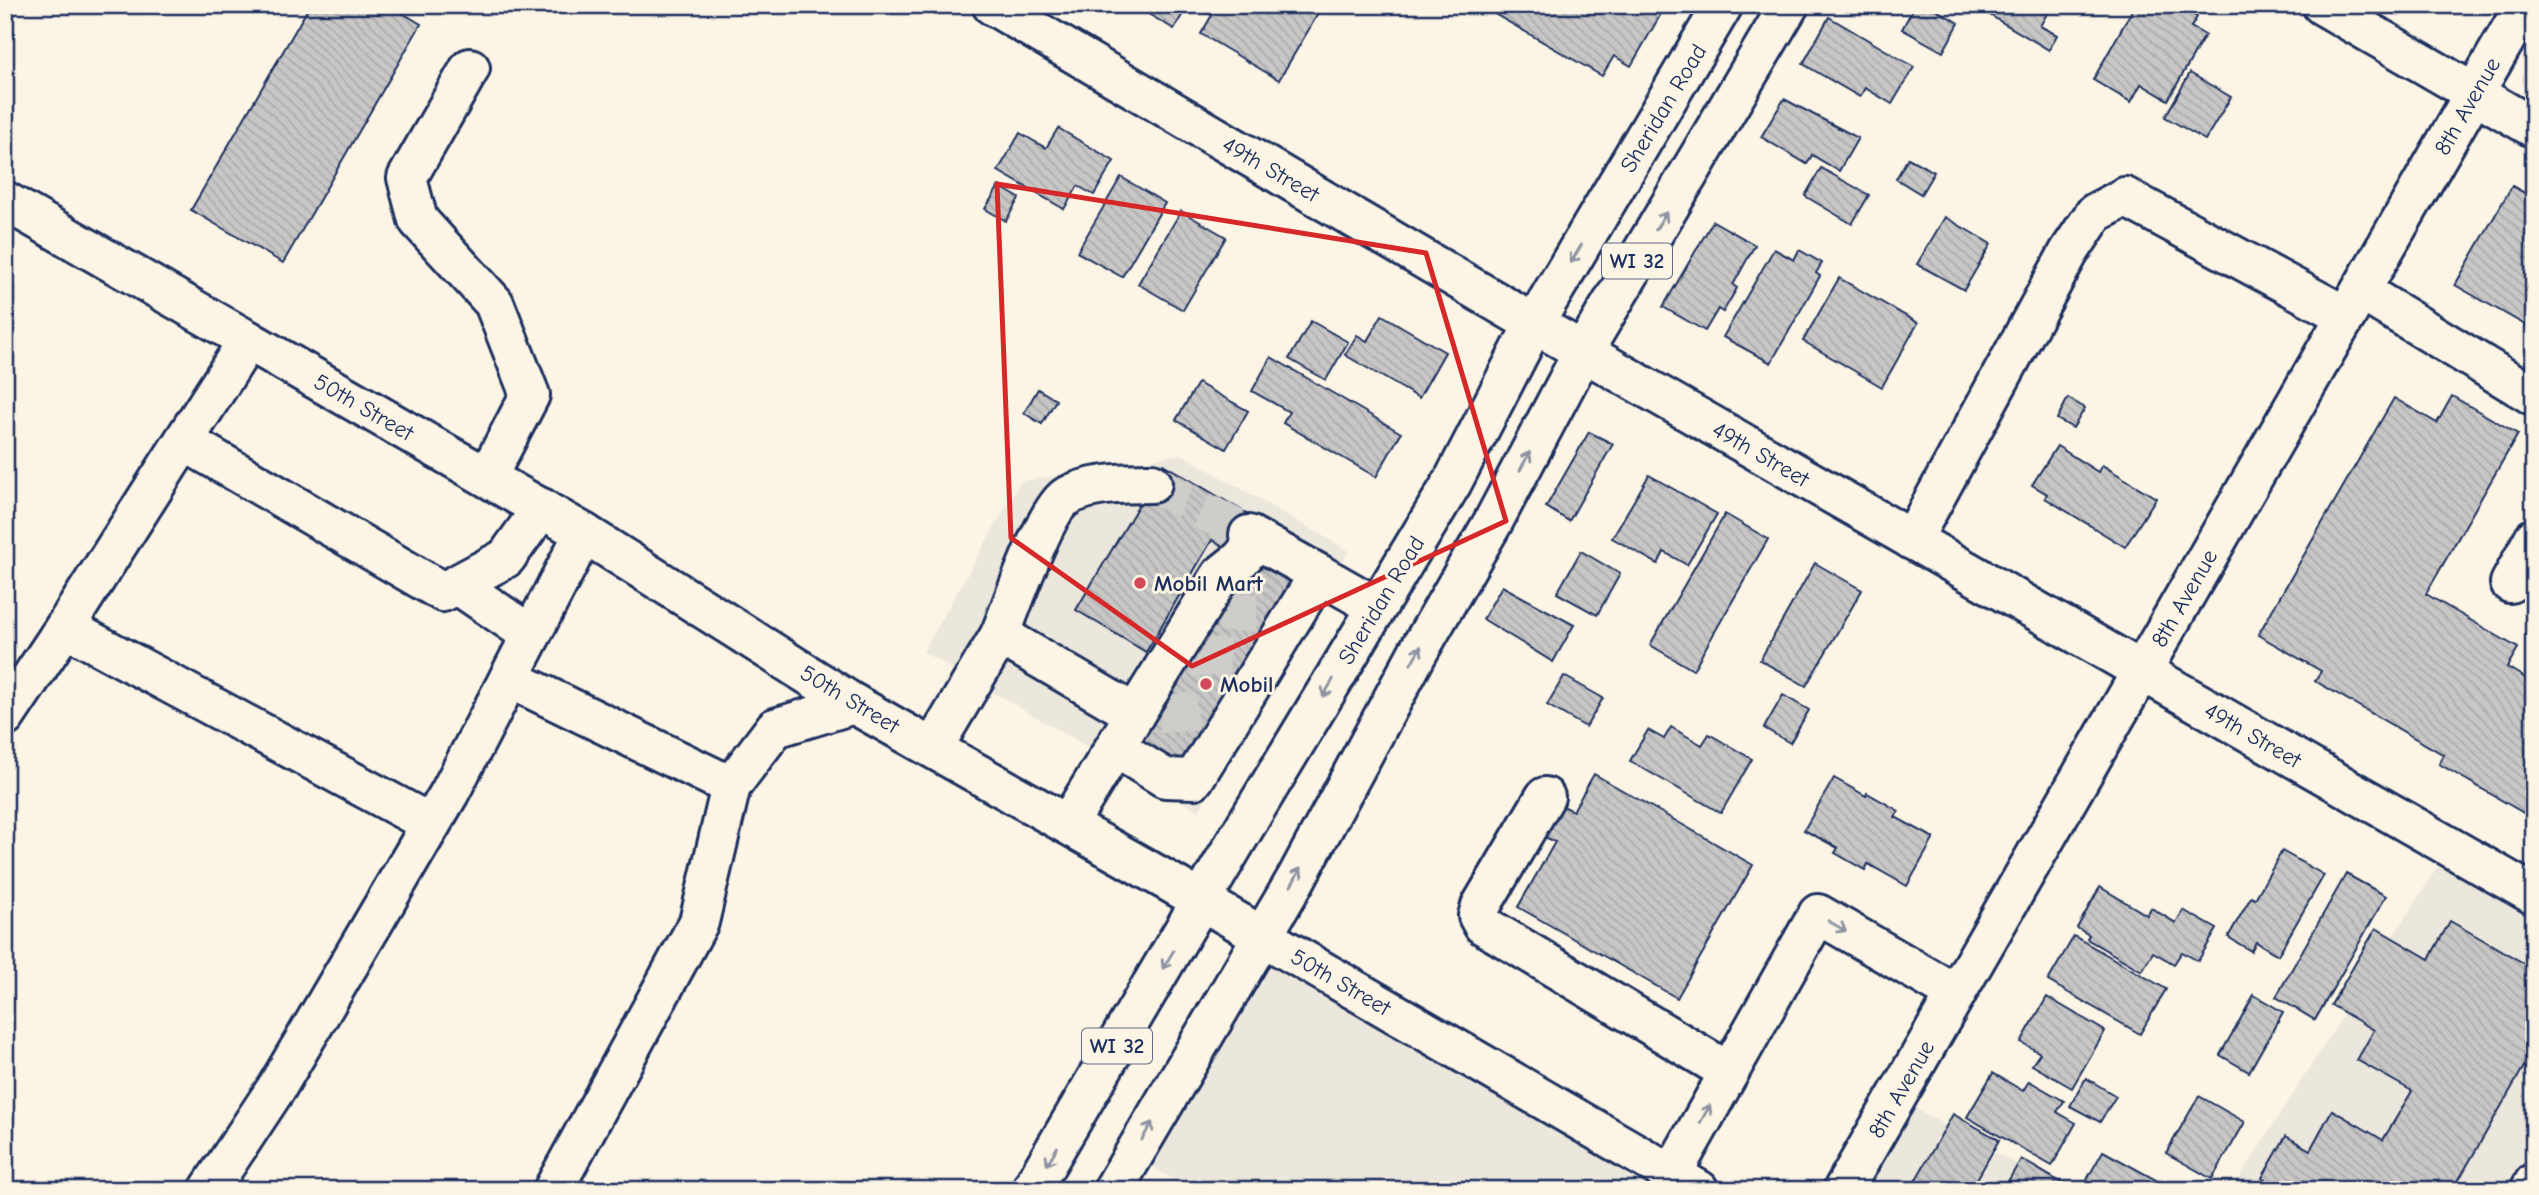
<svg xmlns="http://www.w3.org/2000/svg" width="2539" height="1195" viewBox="0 0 2539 1195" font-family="'Comic Neue',sans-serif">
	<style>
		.built { fill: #ece7dc }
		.building { fill: url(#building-back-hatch); stroke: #1b2f5e; stroke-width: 2 }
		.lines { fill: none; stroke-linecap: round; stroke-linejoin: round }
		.minor-tunnel { stroke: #cfcdca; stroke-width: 38; stroke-dasharray: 38 19; stroke-linecap: butt }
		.minor-casing { stroke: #1b2f5e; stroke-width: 44 }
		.major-casing { stroke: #1b2f5e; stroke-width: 44 }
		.minor { stroke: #fcf5e5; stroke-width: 38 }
		.major { stroke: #fcf5e5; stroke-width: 38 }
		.oneway { stroke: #8c92a2 }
		.marked { fill: none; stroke: #d62828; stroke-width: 5; stroke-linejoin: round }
		.poi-dot { fill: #d1495b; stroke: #fcf5e5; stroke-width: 2.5 }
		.labels { text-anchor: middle; stroke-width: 6; stroke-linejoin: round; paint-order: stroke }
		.shield { fill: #fcf5e5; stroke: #5e6a86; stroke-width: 2 }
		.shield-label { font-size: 21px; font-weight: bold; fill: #1b2f5e }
		.street-label { font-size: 23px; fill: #1b2f5e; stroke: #fcf5e5 }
		.poi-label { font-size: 23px; font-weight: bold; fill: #1b2f5e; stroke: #fcf5e5; text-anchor: start }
	</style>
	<defs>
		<pattern id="building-back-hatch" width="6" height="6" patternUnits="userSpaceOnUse" patternTransform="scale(1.75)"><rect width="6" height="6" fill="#c8c7c6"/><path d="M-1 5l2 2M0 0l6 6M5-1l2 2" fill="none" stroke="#ababac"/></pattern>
	</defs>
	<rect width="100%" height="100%" fill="#fcf5e5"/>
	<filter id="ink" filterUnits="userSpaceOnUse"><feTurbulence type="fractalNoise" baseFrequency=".0143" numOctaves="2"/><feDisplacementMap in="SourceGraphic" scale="14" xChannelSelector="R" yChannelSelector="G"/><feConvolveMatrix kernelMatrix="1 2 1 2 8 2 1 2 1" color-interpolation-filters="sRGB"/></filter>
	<g filter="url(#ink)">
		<g class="built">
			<polygon points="1181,454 1349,551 1199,811 923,652 1020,482"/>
			<polygon points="2450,847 2534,895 2534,1190 2232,1190"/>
			<polygon points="1262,936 1699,1190 1192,1190 1133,1156"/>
			<polygon points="1896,1098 2064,1190 1843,1190"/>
		</g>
		<g class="building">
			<polygon points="310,5 389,5 421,24 283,263 191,210"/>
			<polygon points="1133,5 1188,5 1174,29"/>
			<polygon points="1207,5 1307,5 1319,12 1279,80 1201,34 1212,15 1204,11"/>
			<polygon points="1497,5 1666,5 1631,66 1614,56 1602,76 1493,13"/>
			<polygon points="1915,5 1928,5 1959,23 1943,52 1902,29"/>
			<polygon points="1979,5 2052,5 2040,26 2057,35 2049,50 1978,8"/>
			<polygon points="2135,5 2167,7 2176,5 2197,17 2191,27 2205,35 2168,100 2141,84 2131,102 2093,80"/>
			<polygon points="1829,17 1914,67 1892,104 1865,88 1860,97 1803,64"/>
			<polygon points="2190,73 2231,97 2205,140 2165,117"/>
			<polygon points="1784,99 1858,138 1839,171 1812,155 1807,164 1761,137"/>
			<polygon points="1058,128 1114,161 1094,195 1078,186 1064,209 998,171 1020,133 1046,148"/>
			<polygon points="1908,158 1934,172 1921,194 1896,179"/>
			<polygon points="1821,168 1869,195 1852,224 1805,196"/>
			<polygon points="1121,177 1165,203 1122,277 1077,252"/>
			<polygon points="999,186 1019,198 1006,221 985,209"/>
			<polygon points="2512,186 2534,198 2534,330 2455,285"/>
			<polygon points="1181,211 1226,237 1183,310 1138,284"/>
			<polygon points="1945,217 1991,244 1964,290 1917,264"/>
			<polygon points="1713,221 1755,245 1733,285 1737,288 1723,312 1718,309 1705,331 1663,307"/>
			<polygon points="1774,249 1794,260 1799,250 1822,263 1816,273 1820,276 1771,363 1723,337"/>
			<polygon points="1839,278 1918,323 1882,387 1803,341"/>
			<polygon points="1382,315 1445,352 1419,398 1345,355 1357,335 1367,341"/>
			<polygon points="1311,321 1348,342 1326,380 1289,359"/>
			<polygon points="1271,357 1401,433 1376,477 1283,423 1289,412 1252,391"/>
			<polygon points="1198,383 1248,411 1226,449 1176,420"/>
			<polygon points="1038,389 1056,400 1042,424 1024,413"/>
			<polygon points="2452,396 2518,434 2426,594 2518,648 2507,667 2534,683 2534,819 2439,764 2444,755 2315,681 2321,671 2258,635 2394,398 2437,423"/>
			<polygon points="2068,398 2085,408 2073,428 2057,419"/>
			<polygon points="1589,432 1613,444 1569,521 1546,507"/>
			<polygon points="2057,446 2098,472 2102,465 2156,498 2125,547 2045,498 2047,494 2032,485"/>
			<polygon points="1163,464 1258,520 1237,555 1212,540 1146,652 1076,610"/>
			<polygon points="1649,475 1717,514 1687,565 1664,552 1658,564 1612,538"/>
			<polygon points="1725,514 1768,539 1693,670 1650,645"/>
			<polygon points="1581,551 1620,574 1597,615 1557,593"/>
			<polygon points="1251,557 1295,583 1183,772 1140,746"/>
			<polygon points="1815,563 1862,590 1806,686 1760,660"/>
			<polygon points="1502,586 1574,625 1553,662 1483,619"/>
			<polygon points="1564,676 1603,698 1586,727 1547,705"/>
			<polygon points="1783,695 1809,710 1790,743 1764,728"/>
			<polygon points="1671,727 1702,745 1709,734 1752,759 1721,813 1630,761 1648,730 1664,739"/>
			<polygon points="1594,774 1753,865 1677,998 1518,907 1555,842 1545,837 1563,806 1573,811"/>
			<polygon points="1834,778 1866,796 1867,793 1899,811 1895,817 1934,838 1907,886 1868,864 1865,870 1835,853 1838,848 1804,830"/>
			<polygon points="2282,851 2324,875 2278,955 2256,942 2251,951 2228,937 2251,897 2255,899"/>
			<polygon points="2346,874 2386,896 2315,1020 2276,997"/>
			<polygon points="2100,887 2147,915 2151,908 2176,923 2183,910 2217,929 2198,961 2182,952 2174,964 2153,952 2142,971 2087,939 2089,935 2077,928"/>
			<polygon points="2450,921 2534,969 2534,1049 2453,1190 2282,1190 2262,1178 2286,1136 2310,1150 2332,1110 2383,1140 2412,1091 2357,1060 2374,1030 2331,1005 2376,928 2429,959"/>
			<polygon points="2074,936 2166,989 2140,1034 2048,981"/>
			<polygon points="2254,995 2283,1012 2249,1072 2220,1055"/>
			<polygon points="2047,997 2105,1031 2072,1088 2032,1065 2040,1053 2021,1042"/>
			<polygon points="1993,1073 2023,1091 2029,1081 2064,1101 2057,1112 2076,1123 2052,1166 1967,1117"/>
			<polygon points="2086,1078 2116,1096 2100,1122 2070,1106"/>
			<polygon points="2199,1096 2245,1122 2212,1179 2166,1153"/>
			<polygon points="1953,1114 1999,1140 1971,1190 1910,1190"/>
			<polygon points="2103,1151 2158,1181 2152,1190 2081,1190"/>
			<polygon points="2021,1159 2065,1185 2063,1190 2003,1190"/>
		</g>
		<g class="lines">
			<g class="minor-tunnel">
				<polyline points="1152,483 1249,535"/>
				<polyline points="1219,612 1277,613"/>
				<polyline points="1192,657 1251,658"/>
				<polyline points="1159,714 1220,710"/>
			</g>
			<defs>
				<g id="minor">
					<polyline points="992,5 1512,311 2534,895"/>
					<polyline points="2322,5 2534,128"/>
					<polyline points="470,68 407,178 418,220 494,303 530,395 487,477"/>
					<polyline points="5,201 584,533 854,704 1171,883 1699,1190"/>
					<polyline points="2361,291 2534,396"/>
					<polyline points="184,441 443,592 506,558 542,508"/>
					<polyline points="1249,535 1319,574"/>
					<polyline points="1912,540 2069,252 2095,213 2125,197 2346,316"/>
					<polyline points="2510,583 2534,538"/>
					<polyline points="458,585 531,635"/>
					<polyline points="65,627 431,824"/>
					<path d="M1000 635C1011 608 1045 510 1066 497 1089 483 1125 483 1152 483"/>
					<polyline points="509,678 731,786 775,728 854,704"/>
					<polyline points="1135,714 1221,575 1241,559 1256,541"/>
					<polyline points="5,717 65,627 248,340"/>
					<polyline points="933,748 1000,635 1135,714 1068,824"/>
					<polyline points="1116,748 1165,778 1194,779 1319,574 1377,607"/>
					<polyline points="1545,797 1481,906 1478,916 1483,925 1729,1072"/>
					<polyline points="1672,1174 1818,914 1956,994"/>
					<polyline points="209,1190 277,1087 450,792 584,533"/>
					<polyline points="553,1190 699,922 731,786"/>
					<polyline points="1843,1190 2525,5"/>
					<polyline points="2530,1190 2534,1183"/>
				</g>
				<g id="major">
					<polyline points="1031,1190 1235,843 1452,483 1534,324 1723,5"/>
					<polyline points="1113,1190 1296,879 1418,652 1493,522 1583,352 1789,5"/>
				</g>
			</defs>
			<use href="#minor" class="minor-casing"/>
			<use href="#major" class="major-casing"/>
			<use href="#minor" class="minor"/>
			<use href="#major" class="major"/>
		</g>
		<defs><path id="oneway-shaft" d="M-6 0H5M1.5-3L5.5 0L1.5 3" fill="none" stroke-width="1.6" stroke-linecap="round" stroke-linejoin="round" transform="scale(1.75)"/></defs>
		<g class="oneway">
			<use href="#oneway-shaft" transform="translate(1661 221) rotate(-59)"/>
			<use href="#oneway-shaft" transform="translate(1576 254) rotate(121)"/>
			<use href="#oneway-shaft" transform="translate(1525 461) rotate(-62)"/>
			<use href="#oneway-shaft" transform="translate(1416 655) rotate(-61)"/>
			<use href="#oneway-shaft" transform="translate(1328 688) rotate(121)"/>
			<use href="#oneway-shaft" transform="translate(1296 877) rotate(-61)"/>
			<use href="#oneway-shaft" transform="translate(1837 926) rotate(30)"/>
			<use href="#oneway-shaft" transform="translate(1168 960) rotate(121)"/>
			<use href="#oneway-shaft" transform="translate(1705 1114) rotate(-61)"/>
			<use href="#oneway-shaft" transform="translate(1147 1131) rotate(-60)"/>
			<use href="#oneway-shaft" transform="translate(1052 1156) rotate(121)"/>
		</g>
	</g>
	<path class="marked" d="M997 184 1426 253 1506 521 1192 666 1011 538Z"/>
	<g class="poi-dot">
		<circle cx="1140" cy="583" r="7"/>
		<circle cx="1206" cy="684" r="7"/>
	</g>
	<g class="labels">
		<g class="shield">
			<rect x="1602" y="243.5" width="70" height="35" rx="5"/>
			<rect x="1082" y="1028.5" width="70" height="35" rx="5"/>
		</g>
		<g class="shield-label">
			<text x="1637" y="268">WI 32</text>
			<text x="1117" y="1053">WI 32</text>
		</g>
		<g class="street-label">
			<text transform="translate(2467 106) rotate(-60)" y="8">8th Avenue</text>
			<text transform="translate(1663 108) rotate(-59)" y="8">Sheridan Road</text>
			<text transform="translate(1271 169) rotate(30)" y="8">49th Street</text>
			<text transform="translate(364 407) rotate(30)" y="8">50th Street</text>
			<text transform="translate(1761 454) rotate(30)" y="8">49th Street</text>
			<text transform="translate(2184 598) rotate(-60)" y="8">8th Avenue</text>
			<text transform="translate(1381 600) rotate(-59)" y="8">Sheridan Road</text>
			<text transform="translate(850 699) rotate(31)" y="8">50th Street</text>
			<text transform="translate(2253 735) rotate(30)" y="8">49th Street</text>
			<text transform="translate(1341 982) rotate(30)" y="8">50th Street</text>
			<text transform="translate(1901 1089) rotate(-60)" y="8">8th Avenue</text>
		</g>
		<g class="poi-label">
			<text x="1154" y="591">Mobil Mart</text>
			<text x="1220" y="692">Mobil</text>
		</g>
	</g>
	<rect width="2539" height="1195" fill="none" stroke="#fcf5e5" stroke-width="28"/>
	<rect x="14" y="14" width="2511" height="1167" fill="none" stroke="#1b2f5e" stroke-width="2.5" filter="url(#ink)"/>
</svg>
